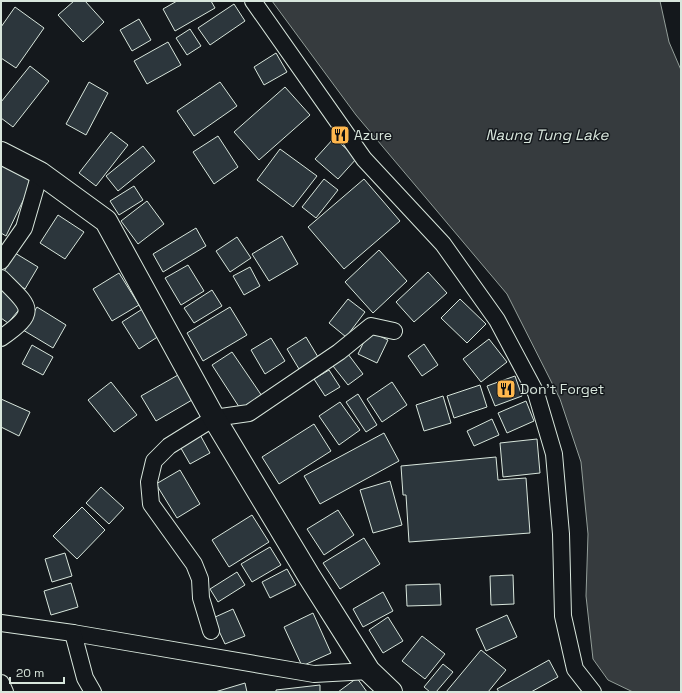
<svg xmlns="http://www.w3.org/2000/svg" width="682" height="693" viewBox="0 0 682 693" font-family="'Space Grotesk',sans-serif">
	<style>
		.water { fill: #363b3e; stroke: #939e99 }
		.building { fill: #2c363c; stroke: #d8e6dc }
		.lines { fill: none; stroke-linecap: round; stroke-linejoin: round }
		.street-casing { stroke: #d8e6dc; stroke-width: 18 }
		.highway-casing { stroke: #d8e6dc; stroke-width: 24 }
		.street { stroke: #14181c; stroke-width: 16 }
		.highway { stroke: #14181c; stroke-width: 22 }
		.labels { text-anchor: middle; stroke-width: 3; stroke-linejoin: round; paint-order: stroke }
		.poi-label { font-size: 14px; fill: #d8e6dc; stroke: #14181c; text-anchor: start }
		.water-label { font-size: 15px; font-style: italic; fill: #d8e6dc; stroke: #14181c }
	</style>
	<rect width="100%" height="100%" fill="#14181c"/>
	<polygon class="water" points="272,1 660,1 669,42 681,70 681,692 633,692 608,680 593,659 586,596 588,534 581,462 560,399 507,294 356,115"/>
	<g class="building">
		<polygon points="74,1 85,1 104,22 83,42 58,15"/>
		<polygon points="177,1 211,1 215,8 175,31 163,9"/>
		<polygon points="234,4 245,21 210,45 198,28"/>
		<polygon points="15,7 44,28 16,68 1,58 1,27"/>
		<polygon points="139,19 151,40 132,51 120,30"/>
		<polygon points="190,29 201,46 187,55 176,38"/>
		<polygon points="168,42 181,65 147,84 134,61"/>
		<polygon points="276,53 287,72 264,85 254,67"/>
		<polygon points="30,66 49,81 13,127 1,118 1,102"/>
		<polygon points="89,82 108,93 86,135 66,124"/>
		<polygon points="220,82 237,106 194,136 177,111"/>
		<polygon points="285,87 310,115 259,160 234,132"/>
		<polygon points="111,132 128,145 96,186 79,173"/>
		<polygon points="218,136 238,167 214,184 193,152"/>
		<polygon points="334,138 357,158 338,179 315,159"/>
		<polygon points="143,146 155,161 118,191 106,176"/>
		<polygon points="280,149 317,176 293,207 257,180"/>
		<polygon points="1,165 33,180 6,236 1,233"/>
		<polygon points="324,179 338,190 316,218 302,207"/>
		<polygon points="364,179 400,221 344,269 308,227"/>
		<polygon points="134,186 143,200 119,215 110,201"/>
		<polygon points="147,201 164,224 138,244 121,221"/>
		<polygon points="58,215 84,232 65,259 40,243"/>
		<polygon points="196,228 206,246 163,272 153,254"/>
		<polygon points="282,236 298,264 269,281 252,254"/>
		<polygon points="237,237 251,258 230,272 216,251"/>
		<polygon points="379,250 407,281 373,313 345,282"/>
		<polygon points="15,253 38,267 25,289 2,275"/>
		<polygon points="188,265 204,291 181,305 165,278"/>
		<polygon points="250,267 260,286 244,295 233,276"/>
		<polygon points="428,272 447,293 414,322 396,302"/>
		<polygon points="119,273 139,305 112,321 93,289"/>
		<polygon points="1,289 22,306 8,323 1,318"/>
		<polygon points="212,290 222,306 194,323 184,308"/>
		<polygon points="348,299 365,312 346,337 329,323"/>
		<polygon points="460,299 486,324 467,343 441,318"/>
		<polygon points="37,307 66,325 53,348 23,330"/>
		<polygon points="230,307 247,335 203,361 187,333"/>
		<polygon points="144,308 162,334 139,349 122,322"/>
		<polygon points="369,331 388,340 377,363 358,354"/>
		<polygon points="306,337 318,357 299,369 287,349"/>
		<polygon points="271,338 285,361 265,374 251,350"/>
		<polygon points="489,339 507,362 481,382 463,359"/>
		<polygon points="424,344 438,365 422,376 408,356"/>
		<polygon points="32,345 53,357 43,375 22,364"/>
		<polygon points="232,352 262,396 241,410 212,365"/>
		<polygon points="348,354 363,374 348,385 333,366"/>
		<polygon points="329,370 340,387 325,396 314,379"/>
		<polygon points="178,375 192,400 156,421 141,396"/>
		<polygon points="515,376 522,396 495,406 487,386"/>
		<polygon points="111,382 137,415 114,432 88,400"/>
		<polygon points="392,382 407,405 382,422 367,399"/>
		<polygon points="480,385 487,407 454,418 447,396"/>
		<polygon points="358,394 377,425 366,432 346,402"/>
		<polygon points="443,396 451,423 424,431 416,405"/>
		<polygon points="1,399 30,412 19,436 1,427"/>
		<polygon points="526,401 534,421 507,433 498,413"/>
		<polygon points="340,402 360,430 339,445 319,416"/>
		<polygon points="492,419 499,435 474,446 467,431"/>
		<polygon points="314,424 331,451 279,484 262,457"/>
		<polygon points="198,431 210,453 190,464 178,443"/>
		<polygon points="384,433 399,461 320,504 304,476"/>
		<polygon points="537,439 540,473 503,477 500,443"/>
		<polygon points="496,457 498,480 526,478 530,533 409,542 406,495 403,495 401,466"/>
		<polygon points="180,470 200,504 177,518 156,484"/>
		<polygon points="390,481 402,525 373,533 360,490"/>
		<polygon points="101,487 124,508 109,524 86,503"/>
		<polygon points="82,507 105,530 77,559 53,536"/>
		<polygon points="338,510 354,535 324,555 307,529"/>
		<polygon points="252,515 269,542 229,567 212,540"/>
		<polygon points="364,538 380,564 340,589 323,563"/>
		<polygon points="270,547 281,565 252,582 241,564"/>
		<polygon points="65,553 72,576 52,582 45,559"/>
		<polygon points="287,569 296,585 270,598 262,582"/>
		<polygon points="237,572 245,585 218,602 210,589"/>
		<polygon points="513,575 514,604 491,605 490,576"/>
		<polygon points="71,583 78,607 51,615 44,591"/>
		<polygon points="440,584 441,605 407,606 406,585"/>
		<polygon points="383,592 393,611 363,627 353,609"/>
		<polygon points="233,609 245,636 225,644 213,618"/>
		<polygon points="313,613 331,653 302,666 284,627"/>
		<polygon points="507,615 517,637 486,651 476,629"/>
		<polygon points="388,617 403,641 383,653 369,630"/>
		<polygon points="422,636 445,654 425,679 402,661"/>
		<polygon points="481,650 506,670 488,692 446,692"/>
		<polygon points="549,660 558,677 531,692 499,692 497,689"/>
		<polygon points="443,664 453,672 436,692 430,692 424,687"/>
		<polygon points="357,678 367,692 338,692"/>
		<polygon points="245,683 247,692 215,692"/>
		<polygon points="320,685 320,692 276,692 276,690"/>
	</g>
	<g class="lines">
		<defs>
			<g id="street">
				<polyline points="253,1 364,159 443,244 497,320 536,393 554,454 561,534 563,616 575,669 593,692"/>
				<polyline points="1,261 24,228 40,173"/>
				<path d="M1 278C30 307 40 311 1 338"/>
				<polyline points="1,623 73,633 314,674 369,671"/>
				<polyline points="211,631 201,598 200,579 194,564 151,504 149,482 154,461 169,446 214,418 249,413 339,352 371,326 394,331"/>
				<polyline points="73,633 85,678 93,692"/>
				<polyline points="1,683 5,692"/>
			</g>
			<polyline id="highway" points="1,153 40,173 106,221 214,418 309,576 369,671 391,692"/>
		</defs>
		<use href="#street" class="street-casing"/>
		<use href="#highway" class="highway-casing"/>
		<use href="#street" class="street"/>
		<use href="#highway" class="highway"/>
	</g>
	<defs>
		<symbol id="restaurant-square" viewBox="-11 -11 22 22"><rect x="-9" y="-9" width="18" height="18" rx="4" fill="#ffb74d" stroke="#14181c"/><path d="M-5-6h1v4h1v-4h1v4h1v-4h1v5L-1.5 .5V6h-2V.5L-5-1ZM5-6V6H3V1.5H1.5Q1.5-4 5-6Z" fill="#111"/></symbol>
	</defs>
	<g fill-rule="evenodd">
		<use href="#restaurant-square" x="329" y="124" width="22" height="22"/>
		<use href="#restaurant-square" x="495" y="378" width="22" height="22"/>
	</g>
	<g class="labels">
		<g class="poi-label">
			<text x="354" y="140">Azure</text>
			<text x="520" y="394">Don't Forget</text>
		</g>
		<g class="water-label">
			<text x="547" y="140">Naung Tung Lake</text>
		</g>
	</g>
	<rect width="682" height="693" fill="none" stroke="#d8e6dc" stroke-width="4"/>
	<path d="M10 677v6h54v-6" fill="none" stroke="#d8e6dc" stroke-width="2"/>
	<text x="16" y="677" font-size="12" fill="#d8e6dc" stroke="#14181c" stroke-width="3" paint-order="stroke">20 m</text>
</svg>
